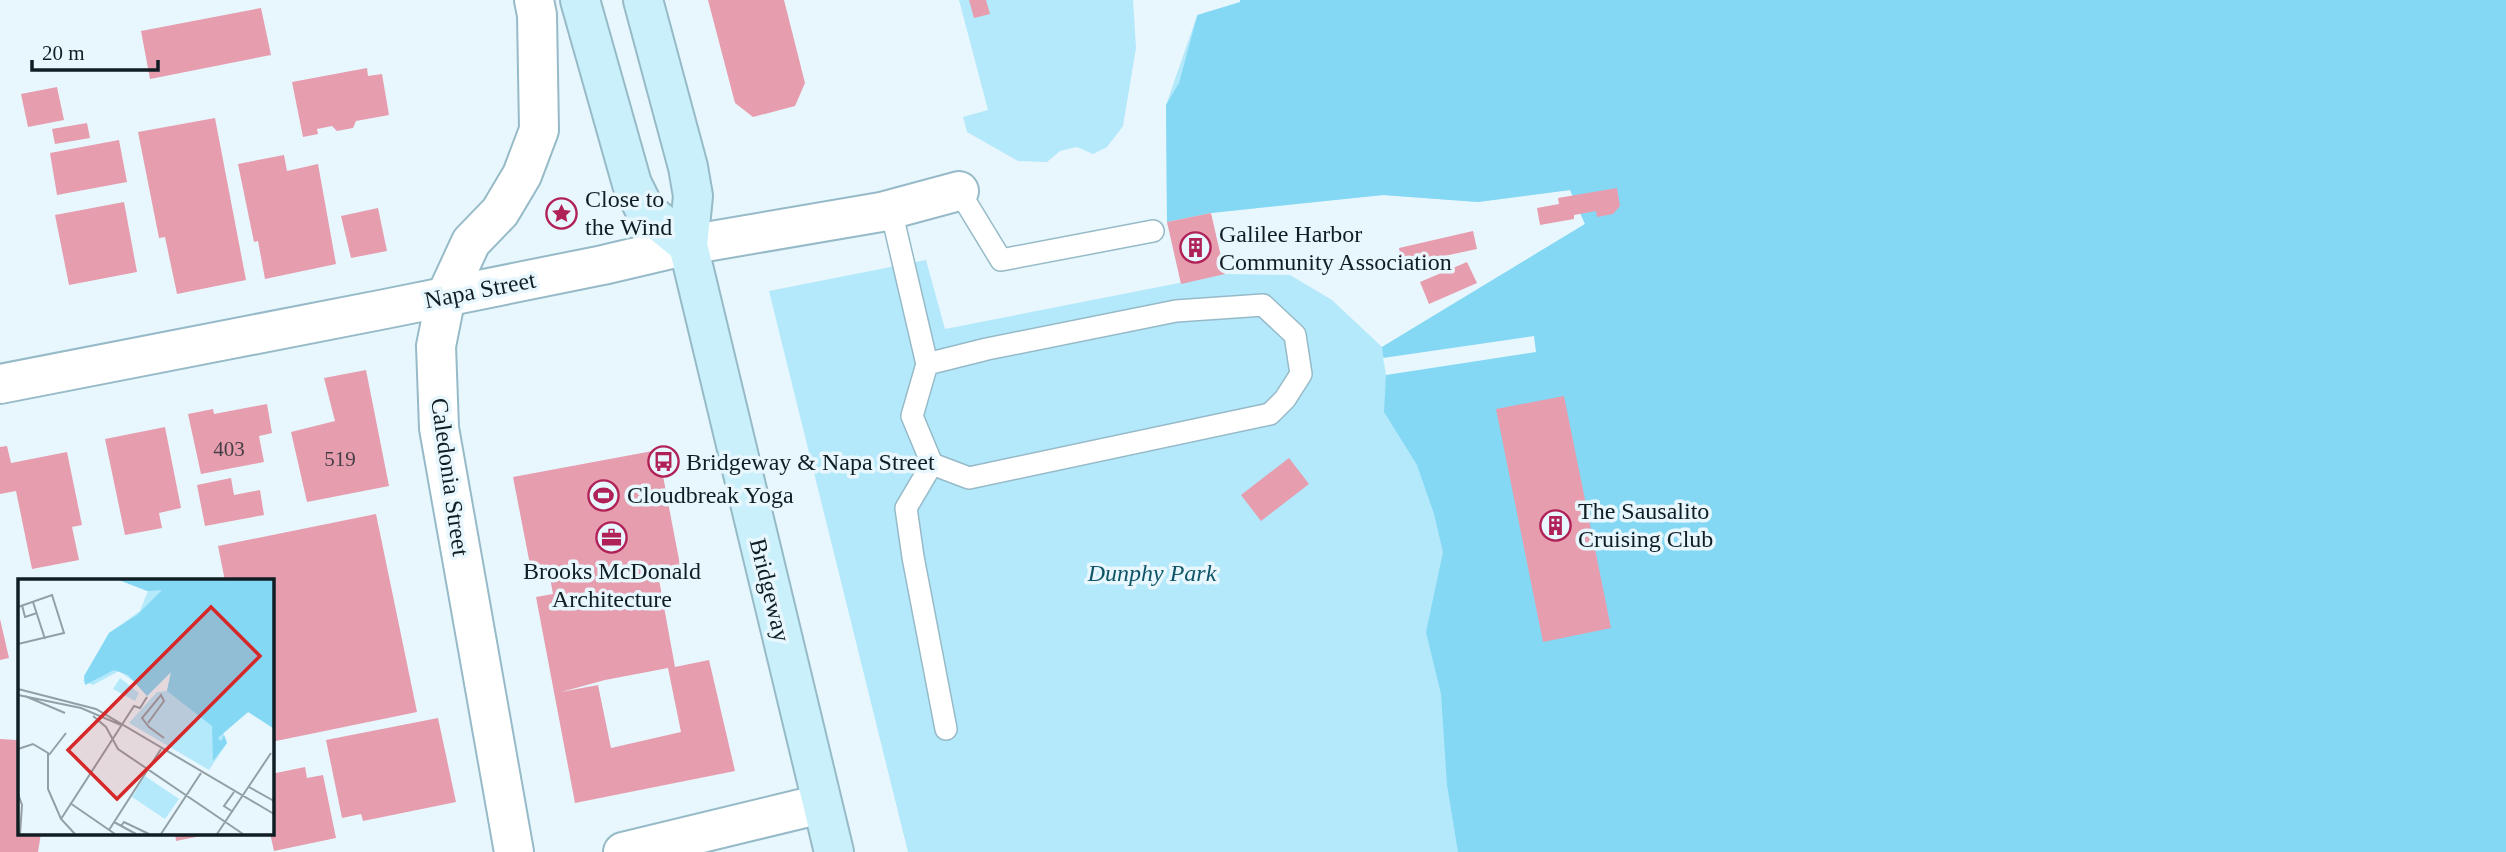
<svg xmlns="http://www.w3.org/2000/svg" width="2506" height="852" viewBox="0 0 2506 852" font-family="Georgia,serif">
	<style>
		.green { fill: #b4e8fb }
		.water { fill: #85d8f4 }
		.pier { fill: #e8f7fd }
		.building { fill: #e69dad; fill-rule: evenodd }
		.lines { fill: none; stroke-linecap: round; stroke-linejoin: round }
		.lane-casing { stroke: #96bac7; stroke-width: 24 }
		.street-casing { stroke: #96bac7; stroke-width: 42 }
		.secondary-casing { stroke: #96bac7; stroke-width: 42 }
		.lane { stroke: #fff; stroke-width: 21 }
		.street { stroke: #fff; stroke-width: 38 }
		.secondary { stroke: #caf0fc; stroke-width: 38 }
		.labels { text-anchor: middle; stroke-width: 7; stroke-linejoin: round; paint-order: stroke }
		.number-label { font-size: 21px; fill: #463e46 }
		.poi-label { font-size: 24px; fill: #101e23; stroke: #e8f7fd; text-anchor: start }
		.street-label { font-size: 24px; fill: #101e23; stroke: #e8f7fd }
		.park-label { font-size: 24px; font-style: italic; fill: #0f5568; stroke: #e8f7fd }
		.inset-road { fill: none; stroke: #92a0a6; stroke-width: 2 }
		.view { fill: #d62828; fill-opacity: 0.15; stroke: #d62828; stroke-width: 3.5 }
		.inset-edge { fill: none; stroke: #101e23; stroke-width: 3.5 }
	</style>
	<rect width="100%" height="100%" fill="#e8f7fd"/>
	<g class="green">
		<polygon points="959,0 1133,0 1136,48 1123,126 1107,147 1093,154 1077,147 1060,151 1047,162 1018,161 967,132 963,117 988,110"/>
		<polygon points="1198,13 1601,110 1568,852 908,852 769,291 926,260 945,329 1225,274 1290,275 1332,300 1382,347 1585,224 1570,190 1478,202 1383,195 1211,213 1167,222 1166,105"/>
	</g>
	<polygon class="water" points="1197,0 2506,0 2506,852 1458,852 1447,785 1441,694 1426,632 1443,552 1434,514 1417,465 1384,412 1386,375 1382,347 1585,224 1570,190 1478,202 1383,195 1211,213 1167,222 1166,105 1179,83 1198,13"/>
	<g class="pier">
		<polygon points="1193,0 1240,0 1240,2 1194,16"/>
		<polygon points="1534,336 1536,352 1386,375 1383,358"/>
	</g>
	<g class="building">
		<polygon points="708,0 784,0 805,83 795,106 753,117 735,103"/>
		<polygon points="969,0 986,0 990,14 974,18"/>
		<polygon points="261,8 271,55 150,79 141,31"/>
		<polygon points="367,68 368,76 382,74 389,115 356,121 353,128 337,131 332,126 317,129 318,134 303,137 292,82"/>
		<polygon points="57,87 64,120 28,127 21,94"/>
		<polygon points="215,118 246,280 177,294 165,237 159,238 138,132"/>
		<polygon points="87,123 90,138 55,144 52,129"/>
		<polygon points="119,140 127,182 57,195 50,153"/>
		<polygon points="284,155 287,171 318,164 336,264 265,279 258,241 254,242 238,164"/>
		<polygon points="1617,188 1620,206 1613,214 1597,217 1596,211 1574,215 1574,219 1540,225 1537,208 1559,204 1558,198"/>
		<polygon points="124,202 137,272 69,285 55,215"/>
		<polygon points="378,208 387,251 351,258 341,216"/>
		<polygon points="1211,213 1225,274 1181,284 1167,222"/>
		<polygon points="1473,231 1477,249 1402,265 1399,248"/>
		<polygon points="1467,262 1477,283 1429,304 1420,282"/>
		<polygon points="366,370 389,486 307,502 291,432 335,421 324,378"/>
		<polygon points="1564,396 1611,628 1543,642 1496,409"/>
		<polygon points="267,404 272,433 259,436 264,462 201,474 188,414 213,409 214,414"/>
		<polygon points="165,427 181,508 159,513 162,528 125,535 105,439"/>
		<polygon points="7,446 11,463 67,452 82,525 72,527 79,560 32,569 16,491 0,494 0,447"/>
		<path d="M658 450 681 570 658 574 675 667 709 660 735 771 575 803 536 597 553 594 549 572 532 575 513 477ZM668 668 681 732 611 748 598 685 561 692 605 680Z"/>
		<polygon points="1289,458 1309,484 1261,521 1241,495"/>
		<polygon points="231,478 234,495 260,490 264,515 205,526 197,485"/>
		<polygon points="376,514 417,712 271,742 271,581 225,581 218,546"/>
		<polygon points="0,619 9,658 0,660"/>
		<polygon points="438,718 456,802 363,821 361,814 342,818 326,740"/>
		<polygon points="0,739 17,740 17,746 19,746 19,833 41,833 38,852 0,852"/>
		<polygon points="305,767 307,778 323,775 336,838 274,851 270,833 271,774"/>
		<polygon points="175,833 211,833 211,834 176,841"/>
	</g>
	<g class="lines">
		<defs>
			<g id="lane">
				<polyline points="959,191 1001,260 1153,231"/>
				<polyline points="891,210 927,364"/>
				<polygon points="1263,305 1295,335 1301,374 1285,399 1270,414 969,478 932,464 912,416 927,364 987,349 1176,311"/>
				<polyline points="932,464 906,508 913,557 946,729"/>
			</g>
			<g id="street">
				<polyline points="0,384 385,309 603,265 688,245 881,212 959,191"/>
				<polyline points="514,852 439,428 436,346 446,296 471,242 500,212 522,175 539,130 537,15 534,0"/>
				<polyline points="623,852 821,804"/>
			</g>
			<g id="secondary">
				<polyline points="580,0 632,184 645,210 688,245"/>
				<polyline points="643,0 688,167 693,196 688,245 834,852"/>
			</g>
		</defs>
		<use href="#lane" class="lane-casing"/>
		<use href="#street" class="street-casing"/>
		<use href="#secondary" class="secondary-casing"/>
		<use href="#lane" class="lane"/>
		<use href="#street" class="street"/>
		<use href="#secondary" class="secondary"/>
	</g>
	<defs>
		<symbol id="sight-ring" viewBox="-11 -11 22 22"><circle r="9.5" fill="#e8f7fd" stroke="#b02157" stroke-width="1.5"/><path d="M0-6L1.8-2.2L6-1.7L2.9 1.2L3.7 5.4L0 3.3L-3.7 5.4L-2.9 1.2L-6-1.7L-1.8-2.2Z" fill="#b02157"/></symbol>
		<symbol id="building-ring" viewBox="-11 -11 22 22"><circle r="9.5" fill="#e8f7fd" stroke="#b02157" stroke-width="1.5"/><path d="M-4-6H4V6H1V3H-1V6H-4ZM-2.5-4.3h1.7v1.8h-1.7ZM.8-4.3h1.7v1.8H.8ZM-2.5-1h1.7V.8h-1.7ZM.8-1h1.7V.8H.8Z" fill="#b02157"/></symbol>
		<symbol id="bus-ring" viewBox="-11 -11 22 22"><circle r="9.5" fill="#e8f7fd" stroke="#b02157" stroke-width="1.5"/><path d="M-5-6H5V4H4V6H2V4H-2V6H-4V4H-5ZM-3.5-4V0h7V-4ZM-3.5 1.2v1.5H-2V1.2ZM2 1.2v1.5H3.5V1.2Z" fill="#b02157"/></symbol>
		<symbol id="stadium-ring" viewBox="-11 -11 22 22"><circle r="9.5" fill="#e8f7fd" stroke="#b02157" stroke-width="1.5"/><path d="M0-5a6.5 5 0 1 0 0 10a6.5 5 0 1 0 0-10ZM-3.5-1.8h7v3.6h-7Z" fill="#b02157"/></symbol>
		<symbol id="office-ring" viewBox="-11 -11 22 22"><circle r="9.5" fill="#e8f7fd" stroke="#b02157" stroke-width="1.5"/><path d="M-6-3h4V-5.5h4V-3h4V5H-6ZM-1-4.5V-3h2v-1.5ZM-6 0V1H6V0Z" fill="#b02157"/></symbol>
	</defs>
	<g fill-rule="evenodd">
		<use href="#sight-ring" x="544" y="196" width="35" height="35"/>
		<use href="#building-ring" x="1178" y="230" width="35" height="35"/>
		<use href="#bus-ring" x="646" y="444" width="35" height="35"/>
		<use href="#stadium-ring" x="586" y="478" width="35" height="35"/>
		<use href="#building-ring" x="1538" y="508" width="35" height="35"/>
		<use href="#office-ring" x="594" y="520" width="35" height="35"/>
	</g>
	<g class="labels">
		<g class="number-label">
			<text x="229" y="456">403</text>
			<text x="340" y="466">519</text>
		</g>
		<g class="poi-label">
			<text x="585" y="207">Close to<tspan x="585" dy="28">the Wind</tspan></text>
			<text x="1219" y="242">Galilee Harbor<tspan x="1219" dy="28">Community Association</tspan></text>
			<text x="686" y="470">Bridgeway &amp; Napa Street</text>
			<text x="627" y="503">Cloudbreak Yoga</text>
			<text x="1578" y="519">The Sausalito<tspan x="1578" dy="28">Cruising Club</tspan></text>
			<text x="612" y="579" text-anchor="middle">Brooks McDonald<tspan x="612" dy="28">Architecture</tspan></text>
		</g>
		<g class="street-label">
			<text transform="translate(480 290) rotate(-11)" y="8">Napa Street</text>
			<text transform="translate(450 477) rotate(82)" y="8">Caledonia Street</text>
			<text transform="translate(770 590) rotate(76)" y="8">Bridgeway</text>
		</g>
		<g class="park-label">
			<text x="1152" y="581">Dunphy Park</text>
		</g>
	</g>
	<g transform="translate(18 579)">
		<rect width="256" height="256" fill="#e8f7fd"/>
		<path d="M132 7 145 8 148 86 223 120 255 149 231 133 218 140 205 153 209 164 191 191 111 144 139 113 149 112 153 93 129 117 117 98 115 102 101 92 75 106 65 102 91 54 122 32ZM102 99 121 114 117 122 95 110ZM127 197 161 220 147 240 114 218Z" fill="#b4e8fb"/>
		<path d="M98 0H255V149L230 133 200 159 203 162 206 156 209 164 195 182 194 147 149 112 153 93 129 117 110 96 96 91 67 106 66 97 91 54 119 36 144 11 129 12Z" fill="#85d8f4"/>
		<path class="inset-road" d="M15 23 27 60M4 26 7 38 19 34M0 28 34 16 46 54 0 65M0 110 78 130 256 235M0 116 63 129 103 146M7 117 47 134M75 137 88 148 100 170 225 255M130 144 146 122 143 116 124 139 131 148 146 159M0 170 15 165 30 174V210L43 240 57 255M31 176 48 154M231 208 256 222M0 215 4 226 2 255M52 224 97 255M215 233 206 227 216 213M43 240 116 127 122 129 129 118M96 243 118 255M103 247 106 243 131 255M91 251 143 170M143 255 183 194M199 255 253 174"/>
		<path class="view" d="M193 28 242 77 99 220 50 171Z"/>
		<rect width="256" height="256" class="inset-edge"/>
	</g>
	<path d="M32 60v10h126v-10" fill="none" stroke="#101e23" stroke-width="3.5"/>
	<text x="42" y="60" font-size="21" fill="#101e23" stroke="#e8f7fd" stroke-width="5" paint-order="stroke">20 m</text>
</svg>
